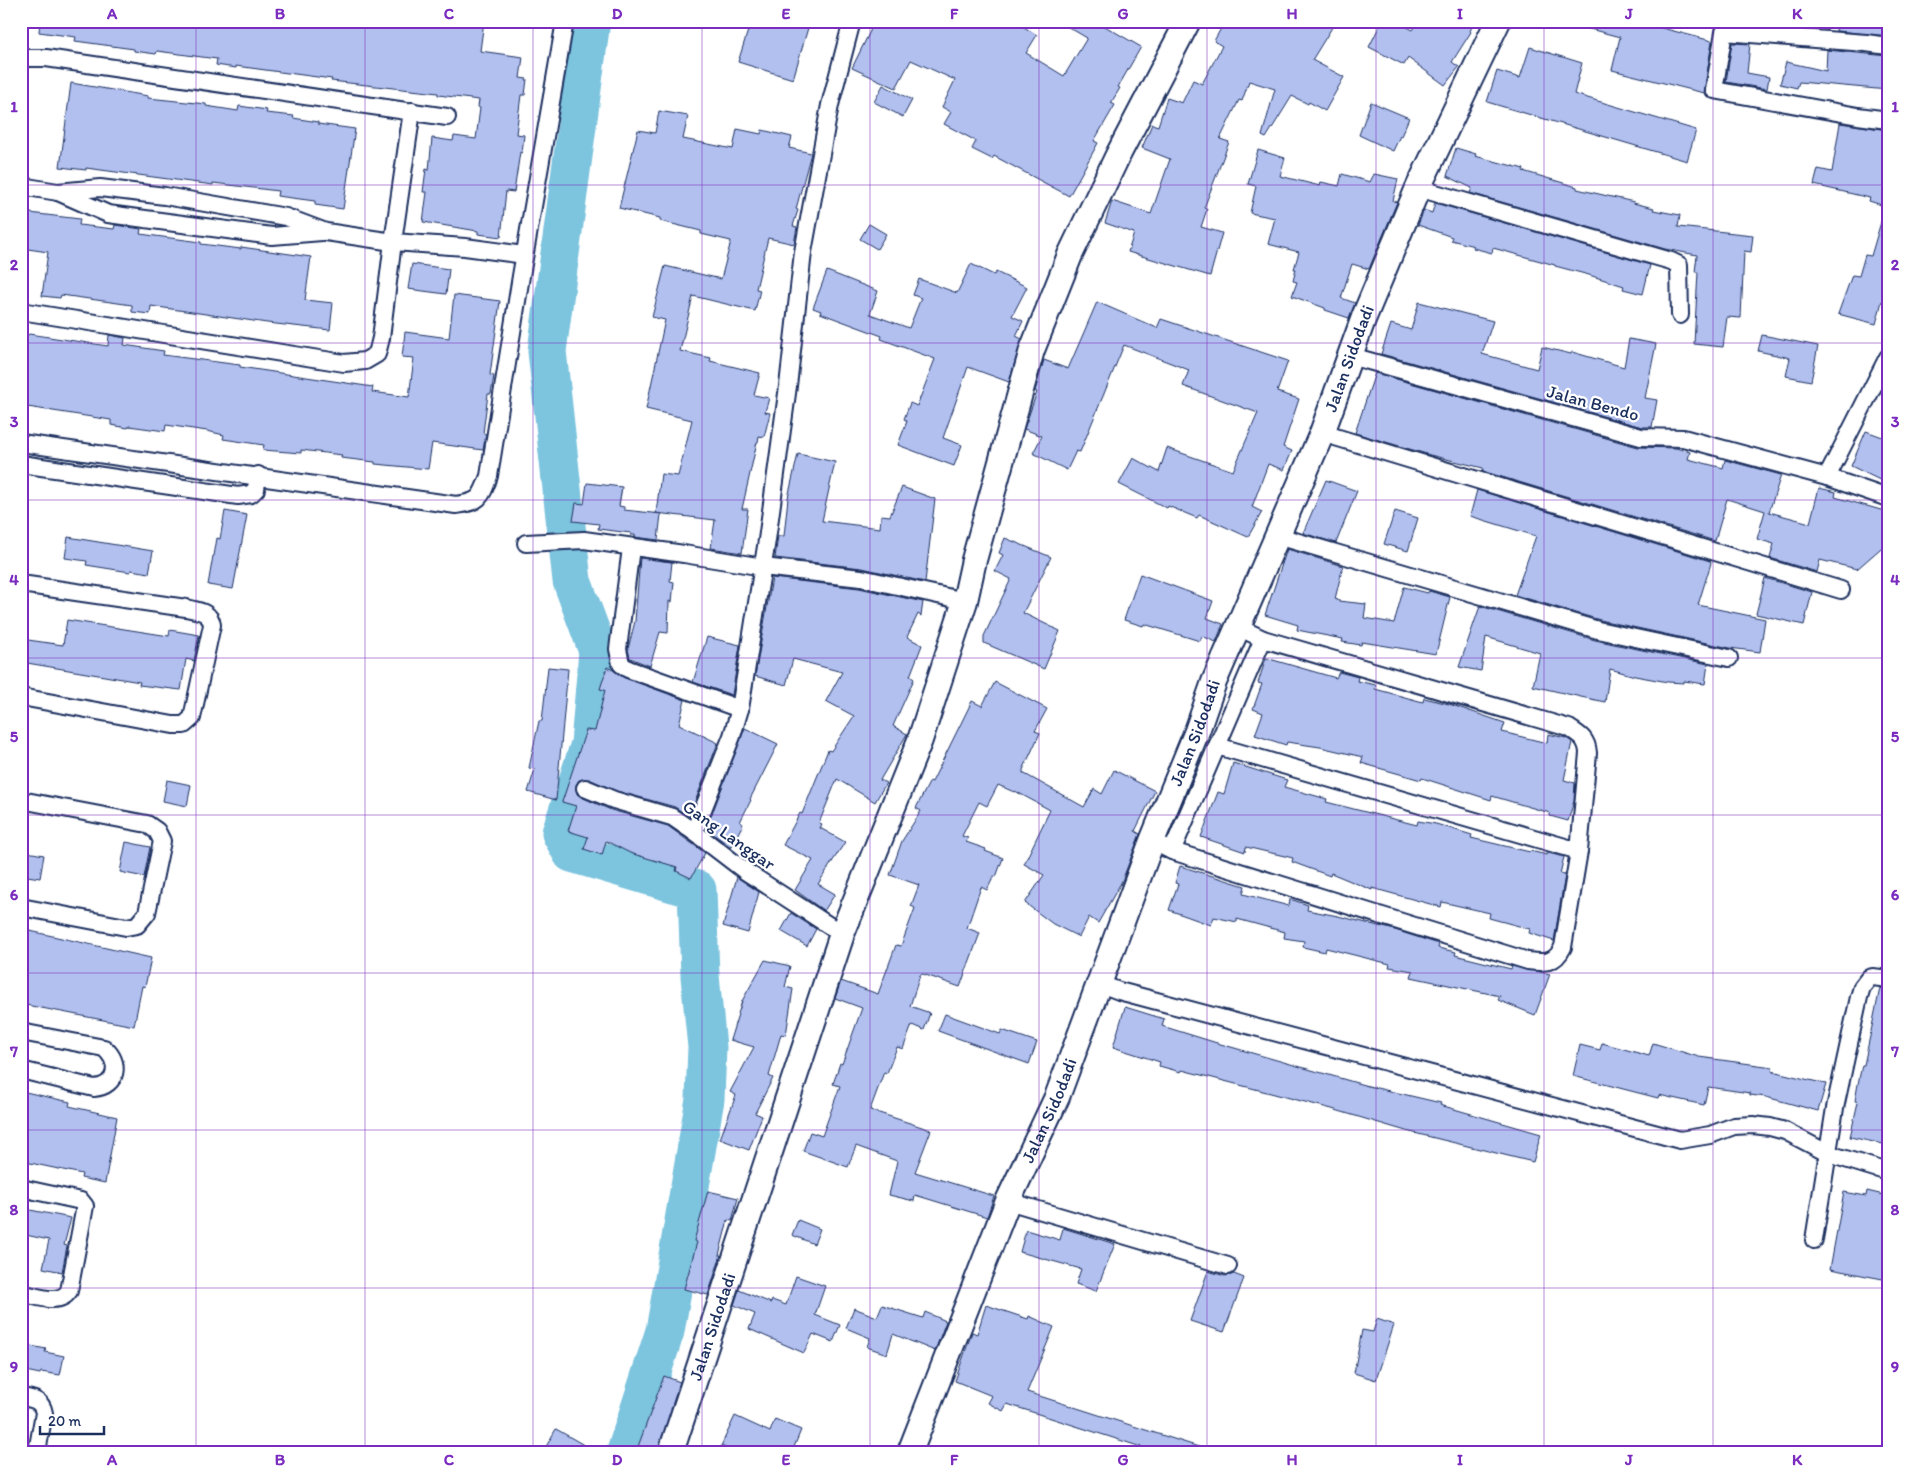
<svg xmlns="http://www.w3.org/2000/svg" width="1909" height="1473" viewBox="0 0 1909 1473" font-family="Itim,sans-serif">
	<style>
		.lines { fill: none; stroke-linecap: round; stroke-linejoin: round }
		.river { stroke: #7dc4de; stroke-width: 39 }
		.building { fill: #b2c0f0; stroke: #1b2f5e }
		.street-casing { stroke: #1b2f5e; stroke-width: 20 }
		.secondary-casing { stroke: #1b2f5e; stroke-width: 28 }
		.street { stroke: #fff; stroke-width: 16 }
		.secondary { stroke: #fff; stroke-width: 24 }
		.grid { fill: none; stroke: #7b2cbf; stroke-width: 1; stroke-opacity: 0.55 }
		.labels { text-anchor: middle; stroke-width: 4.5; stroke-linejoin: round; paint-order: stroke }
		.street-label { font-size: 18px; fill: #1b2f5e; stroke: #fff }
		.neatline { fill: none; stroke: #7b2cbf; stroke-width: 2 }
		.grid-label { font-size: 16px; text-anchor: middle; font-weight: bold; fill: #7b2cbf }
	</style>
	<rect width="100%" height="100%" fill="#fff"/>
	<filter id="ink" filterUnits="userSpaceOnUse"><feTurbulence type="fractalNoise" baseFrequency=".02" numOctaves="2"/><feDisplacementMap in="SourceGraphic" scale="10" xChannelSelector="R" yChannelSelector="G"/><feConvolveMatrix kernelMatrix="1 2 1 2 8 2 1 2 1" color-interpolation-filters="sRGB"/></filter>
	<g filter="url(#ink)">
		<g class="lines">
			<polyline class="river" points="591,21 547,351 572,581 598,651 590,744 561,833 572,853 697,890 700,976 707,1047 705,1099 665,1331 626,1452"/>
		</g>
		<g class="building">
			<polygon points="40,21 484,21 480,51 523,57 520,78 527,79 525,95 521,95 516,134 524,135 522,153 520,152 514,192 506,191 501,237 478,234 478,231 423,222 427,192 423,192 426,169 429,170 432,138 453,141 454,136 476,139 480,108 478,107 479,100 438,95 438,93 331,81 332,79 236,66 236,68 216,65 217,59 157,51 156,54 134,51 134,49 75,41 76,37 39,32"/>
			<polygon points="751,21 810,21 793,79 738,62"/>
			<polygon points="875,21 1014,21 1037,35 1026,53 1064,76 1087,38 1058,21 1096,21 1141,47 1118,87 1120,88 1111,103 1115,105 1094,141 1098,143 1069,196 994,156 992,159 972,149 976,141 944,124 951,112 942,107 955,80 911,60 896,88 852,68"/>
			<polygon points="1225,21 1336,21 1312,60 1344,77 1325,111 1309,102 1308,104 1292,96 1266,138 1262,136 1275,89 1249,81 1242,101 1239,100 1220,139 1229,142 1204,208 1207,209 1201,227 1222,233 1210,276 1128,252 1134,233 1105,223 1112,201 1151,214 1170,159 1142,148 1152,124 1158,126 1167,98 1182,103 1193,80 1202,84 1222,46 1214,41"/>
			<polygon points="1382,21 1395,21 1413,30 1419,21 1475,21 1470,31 1471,32 1452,62 1459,67 1445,85 1408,58 1404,65 1369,47"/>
			<polygon points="1583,21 1635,21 1712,41 1704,93 1612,70 1620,37 1582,27"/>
			<polygon points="1837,21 1888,21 1888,36 1836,31"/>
			<polygon points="1732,43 1750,44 1747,73 1769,77 1767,89 1726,82"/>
			<polygon points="1530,47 1582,63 1574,94 1696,130 1687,161 1487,102 1497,71 1520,78"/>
			<polygon points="1827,50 1888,56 1888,90 1799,82 1797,88 1780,84 1786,62 1826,71"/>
			<polygon points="71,83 148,96 148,98 206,104 206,106 238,111 239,106 267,110 266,113 294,116 293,118 318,122 318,124 355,129 343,209 315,205 315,201 277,196 278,191 213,183 213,185 86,168 86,170 60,167"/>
			<polygon points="883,85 912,100 903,117 874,102"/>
			<polygon points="1371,102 1409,118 1401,136 1400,136 1393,151 1359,135"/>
			<polygon points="659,111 688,116 683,139 733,149 737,129 761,134 762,130 792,137 789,148 811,153 796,209 798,210 793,226 797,227 794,244 768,238 756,289 760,290 755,311 693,296 680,351 711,358 710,361 760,373 754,395 769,398 765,412 770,413 764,437 759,436 758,442 757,442 742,509 748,509 742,553 711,548 715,520 656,513 661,474 678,476 692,420 646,409 665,320 652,317 665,266 721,279 731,241 701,234 701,231 660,221 660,218 619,208 638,130 655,133"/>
			<polygon points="1840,123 1888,130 1888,207 1869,201 1870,198 1814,185 1818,169 1832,172"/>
			<polygon points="1456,148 1476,154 1475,156 1524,169 1523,171 1577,187 1577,189 1634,202 1633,203 1654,208 1653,210 1680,215 1678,227 1753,235 1751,252 1744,251 1741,318 1727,317 1723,347 1694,344 1698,272 1695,272 1697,255 1665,249 1470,193 1472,188 1447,176"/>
			<polygon points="1258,150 1285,158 1280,176 1320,186 1321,182 1339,186 1342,174 1370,182 1374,174 1398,179 1393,201 1397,202 1369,269 1352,264 1341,298 1355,303 1349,318 1325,310 1325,308 1292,296 1297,282 1293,281 1296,269 1294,269 1299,252 1268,244 1275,218 1250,213 1256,186 1248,184"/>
			<polygon points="1435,203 1650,265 1643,294 1623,289 1624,286 1589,275 1555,266 1555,265 1493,248 1492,253 1473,248 1474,246 1451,240 1452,237 1418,225 1424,210 1432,213"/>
			<polygon points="21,212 80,219 79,225 114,229 115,225 141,229 140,234 201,242 201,244 241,249 241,247 311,257 305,300 333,303 330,330 267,323 151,306 150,314 132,312 132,305 61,295 60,298 42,296 48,252 21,248"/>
			<polygon points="1883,215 1888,215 1888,303 1882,301 1876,324 1838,314 1852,275 1859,276 1865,255 1871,256"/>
			<polygon points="869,224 886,234 877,249 860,239"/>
			<polygon points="412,264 449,269 446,294 408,289"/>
			<polygon points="971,264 994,275 996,272 1027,287 1012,316 1023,321 1016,336 1022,339 1009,382 968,367 943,438 962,445 954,466 898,445 907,421 904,419 910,403 917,406 935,359 881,339 882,336 820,313 821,311 813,308 827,271 878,291 870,314 909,328 921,298 913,295 919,279 957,293"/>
			<polygon points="454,295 500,301 490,375 494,376 491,394 488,394 483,433 486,434 483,450 432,443 428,469 375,464 375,462 341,458 342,455 301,450 301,453 263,450 264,445 223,439 224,435 207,431 166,425 165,431 129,426 128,428 111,425 111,420 21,406 21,334 28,335 29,334 108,346 109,335 125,338 124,345 164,351 163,355 240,365 240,367 373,387 372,392 409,397 414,358 402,357 405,332 449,338"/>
			<polygon points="1097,302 1157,328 1161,319 1288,361 1277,392 1299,399 1283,447 1292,451 1284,470 1268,464 1252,507 1262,512 1248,537 1199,515 1197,518 1168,506 1167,508 1119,484 1133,458 1159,472 1167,448 1233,471 1258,413 1183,386 1189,370 1124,345 1080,452 1076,451 1067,470 1033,453 1042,436 1024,429 1037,392 1035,391 1044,360 1068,369"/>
			<polygon points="1419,302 1493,321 1482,354 1537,369 1542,347 1571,354 1572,352 1624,367 1629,339 1656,344 1645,398 1657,400 1652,427 1642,427 1381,354 1391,324 1411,330"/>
			<polygon points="1762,335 1818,346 1811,381 1786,376 1790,358 1758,351"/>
			<polygon points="1375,373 1638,447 1676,448 1690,452 1688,459 1723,468 1725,460 1781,475 1769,512 1810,523 1819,488 1836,492 1835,497 1888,512 1888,542 1857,569 1820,560 1817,572 1770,558 1774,544 1757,539 1765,511 1727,499 1715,541 1482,471 1483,468 1430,455 1355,433"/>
			<polygon points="1866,431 1888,439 1888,484 1851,466"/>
			<polygon points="798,454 835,462 822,521 880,528 881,515 890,516 902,487 935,499 925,582 862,568 775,558 778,536 784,536 788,498"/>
			<polygon points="1326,480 1357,491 1336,543 1303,533"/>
			<polygon points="587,483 622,487 619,506 624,507 624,510 661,514 658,540 635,537 635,535 631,535 631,533 598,529 599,524 573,521 576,503 584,504"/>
			<polygon points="1477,490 1710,561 1711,563 1698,605 1765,619 1760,652 1730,648 1600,620 1515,595 1536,536 1470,516"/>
			<polygon points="225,511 247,515 233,589 208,585 213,556 214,556 217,538 220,539"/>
			<polygon points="1395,511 1418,518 1408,551 1384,544"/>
			<polygon points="68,537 153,551 149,573 131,570 130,572 86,565 87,561 65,558"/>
			<polygon points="1005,538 1051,557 1023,613 1060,631 1044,669 984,643 984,636 1011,579 995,571 1003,555 999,553"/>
			<polygon points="1287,549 1343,566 1335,599 1338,600 1338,601 1366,604 1364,618 1394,623 1404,587 1428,593 1429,591 1450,597 1436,654 1362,642 1361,645 1342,642 1343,639 1297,630 1298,625 1265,615"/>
			<polygon points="640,558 672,562 670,581 674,582 672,602 669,601 668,633 660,632 650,666 630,658 628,649 635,621"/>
			<polygon points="1140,574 1213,601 1207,618 1223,624 1216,642 1202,636 1200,641 1144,624 1143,626 1124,620"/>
			<polygon points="772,578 859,588 923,602 921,616 918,614 907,637 922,645 910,676 914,679 893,726 907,734 880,780 886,783 875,802 837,779 819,823 822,824 820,828 845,842 818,884 835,894 824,911 795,890 813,860 783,845 800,813 802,814 828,750 831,751 854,716 826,701 842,672 793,659 786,685 755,676"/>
			<polygon points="1765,578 1812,592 1804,625 1756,614"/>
			<polygon points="1480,606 1595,640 1708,664 1705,684 1684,681 1684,683 1668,682 1635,676 1610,669 1605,702 1581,697 1533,686 1540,653 1486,637 1481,671 1459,667"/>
			<polygon points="67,620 169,636 170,630 199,635 194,661 186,659 181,690 139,685 140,682 21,662 21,639 63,645"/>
			<polygon points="707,637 740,645 732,695 693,682"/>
			<polygon points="1266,658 1336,678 1339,672 1358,677 1357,681 1376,685 1375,689 1423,702 1424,698 1449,704 1505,723 1502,732 1547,743 1548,734 1566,738 1572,742 1564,780 1575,783 1574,801 1568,821 1550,816 1550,813 1492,796 1491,800 1422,778 1421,780 1361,763 1363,757 1320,747 1287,742 1286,745 1255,735 1263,713 1253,709 1262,684 1258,683"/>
			<polygon points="548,667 568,669 556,800 528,792 535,769 529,768 539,721 542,721"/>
			<polygon points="607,667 613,670 625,678 685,700 679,724 718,743 689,817 675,807 617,791 589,779 579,780 576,785 577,794 581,797 611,810 668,826 705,853 691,878 676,871 677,867 630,853 606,841 602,855 584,849 588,837 568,831 576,806 562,802 586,730 595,731 605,690 600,689"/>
			<polygon points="995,682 1047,709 1035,731 1040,733 1023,770 1023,773 1084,807 1094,789 1102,794 1114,770 1155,791 1135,831 1140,834 1122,881 1098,923 1089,917 1079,937 1053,924 1025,903 1044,875 1024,864 1050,810 1015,791 1014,792 998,785 987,806 979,802 962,836 968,838 966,842 986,849 985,851 1003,858 996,877 994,876 987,890 981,887 967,928 980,933 960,987 923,974 920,975 910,1006 930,1013 924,1030 912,1025 903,1049 897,1047 887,1073 884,1072 870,1110 931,1130 915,1172 994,1196 987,1217 915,1195 914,1201 889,1195 897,1161 856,1146 848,1167 803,1151 810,1132 822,1136 840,1086 833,1084 840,1063 842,1064 862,1008 835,998 841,981 878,994 896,945 901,946 915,908 911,906 919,885 890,875 902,841 921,811 916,808 930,781 932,782 972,701 982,706"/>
			<polygon points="745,728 778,744 750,799 751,800 740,822 743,824 731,847 706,829"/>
			<polygon points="1233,763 1287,780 1284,787 1327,799 1326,802 1417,825 1418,821 1436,824 1472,835 1471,838 1530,852 1530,851 1547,855 1548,853 1564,857 1560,874 1565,875 1554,941 1529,933 1530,929 1489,918 1490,913 1442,902 1441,907 1372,888 1372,890 1331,873 1330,876 1292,862 1293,858 1246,847 1245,852 1201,837 1218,792 1224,794"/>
			<polygon points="167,780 191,785 187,806 163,801"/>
			<polygon points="126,842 150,847 144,877 120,872"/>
			<polygon points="21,851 44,855 40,878 21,875"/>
			<polygon points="1180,866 1245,886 1243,894 1289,906 1290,899 1308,905 1307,910 1338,916 1395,930 1439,944 1438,948 1456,952 1455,955 1511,969 1512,966 1550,974 1535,1015 1498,1000 1500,996 1411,977 1413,971 1389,967 1390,964 1326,948 1325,952 1303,947 1304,941 1284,938 1285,932 1237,919 1237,922 1214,917 1211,925 1169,910 1178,884 1175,883"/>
			<polygon points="737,877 759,892 748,933 723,926"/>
			<polygon points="791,913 816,929 807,946 781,931"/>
			<polygon points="21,929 151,958 145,987 142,986 134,1026 21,1004 21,982 26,958 21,957"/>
			<polygon points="765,960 790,966 785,987 793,989 786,1035 781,1034 769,1076 773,1078 755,1113 762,1116 749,1150 720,1139 736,1095 730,1092 754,1047 730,1040 742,1001"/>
			<polygon points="1880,988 1888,989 1888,1145 1850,1137 1858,1102 1855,1101 1858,1084 1862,1065 1864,1065"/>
			<polygon points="1125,1007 1164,1019 1162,1026 1217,1043 1364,1085 1441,1103 1440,1105 1541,1134 1533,1162 1406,1131 1332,1109 1182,1070 1181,1072 1159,1066 1160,1062 1113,1047"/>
			<polygon points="945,1014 1000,1034 1002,1030 1037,1042 1029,1064 938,1031"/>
			<polygon points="1602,1043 1649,1056 1653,1043 1699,1057 1773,1067 1772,1071 1826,1084 1818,1111 1766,1097 1750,1095 1750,1093 1708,1087 1704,1105 1659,1095 1658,1098 1573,1076 1580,1045 1600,1050"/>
			<polygon points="21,1091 70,1102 69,1106 117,1117 105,1183 81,1178 82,1174 21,1161"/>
			<polygon points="708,1191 738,1198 732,1221 728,1220 719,1255 721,1255 708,1295 684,1289 697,1242 694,1241"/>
			<polygon points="1867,1191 1888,1196 1888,1280 1830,1269 1844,1192 1866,1196"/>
			<polygon points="25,1209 71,1218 64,1245 67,1246 62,1272 43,1268 49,1240 21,1234"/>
			<polygon points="798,1220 820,1229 814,1244 792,1235"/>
			<polygon points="1063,1228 1115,1244 1096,1291 1076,1284 1081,1269 1020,1252 1026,1230 1060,1240"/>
			<polygon points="1208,1271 1225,1276 1234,1274 1244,1278 1224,1332 1190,1321"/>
			<polygon points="796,1276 825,1286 815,1315 840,1325 833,1342 813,1334 804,1353 749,1329 755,1314 734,1305 739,1290 771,1303 772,1300 786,1305"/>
			<polygon points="882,1305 923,1318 925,1312 946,1321 935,1351 893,1334 887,1354 867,1347 870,1338 846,1328 854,1308 877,1317"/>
			<polygon points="986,1305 1028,1319 1029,1316 1054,1327 1027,1392 1202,1448 1201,1452 1157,1452 1007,1404 1003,1411 988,1403 992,1396 955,1381 972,1332 977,1334"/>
			<polygon points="1377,1319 1394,1325 1376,1380 1354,1373 1362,1330 1373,1332"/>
			<polygon points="21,1344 46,1349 45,1352 64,1356 60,1375 41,1372 40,1374 21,1370"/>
			<polygon points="664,1376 680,1382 658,1452 636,1452"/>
			<polygon points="735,1416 770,1432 775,1419 801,1430 792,1452 735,1452 721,1446"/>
			<polygon points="556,1429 596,1452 543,1452"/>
		</g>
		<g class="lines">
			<defs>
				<g id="street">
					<polyline points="1888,46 1866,43 1724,32 1714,90 1858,116 1888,120"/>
					<polyline points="21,58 46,58 447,117"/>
					<polyline points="21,186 58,192 100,188 165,196 286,217 326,232 393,242 465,247 524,255"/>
					<polyline points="1418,188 1671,261 1679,265 1680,315"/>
					<polyline points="58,192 108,214 272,236 322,232"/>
					<polyline points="21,311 344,363 365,361 377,354 381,338 393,242 412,111"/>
					<polyline points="1351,356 1641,437 1683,438 1827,477 1888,357"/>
					<polyline points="1322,433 1841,590"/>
					<path d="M21 443 456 505C480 502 481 498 489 476L521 276 565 21"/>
					<polyline points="21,464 238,496 251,494 256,489 258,475"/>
					<polyline points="1827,477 1888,498"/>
					<polyline points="1278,536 1598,630 1729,658"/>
					<polyline points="526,543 584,540 684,554 763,567 861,578 965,601"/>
					<polyline points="631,548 618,649 621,664 628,669 740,709"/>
					<path d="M21 584 186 608C198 611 210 611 212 625L192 718 184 725H173L21 697"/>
					<polyline points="1217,746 1579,851"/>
					<polyline points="585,788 614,800 672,817 694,832 745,871 842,934"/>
					<polyline points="21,800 147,824 157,831 162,841 147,913 137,925 126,927 21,907"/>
					<polyline points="694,832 732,736 740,709 767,540 788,386 803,252 830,105 852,21"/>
					<path d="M1152 841 1172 851 1528 961C1544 963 1555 964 1563 947L1579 851 1588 753C1587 739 1580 735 1569 728L1263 639 1238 627"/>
					<polyline points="1172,851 1263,639"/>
					<polyline points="1098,983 1119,991 1680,1140 1710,1135 1734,1126 1753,1125 1770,1127 1785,1131 1829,1154 1888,1172"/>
					<path d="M21 1032 104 1048C121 1062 118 1086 94 1088L21 1070"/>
					<path d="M21 1188 81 1201 85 1206 69 1291C59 1306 37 1296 21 1293"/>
					<polyline points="1008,1201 1228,1266"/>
					<polyline points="1814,1240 1835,1108 1859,997 1862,987 1869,978 1873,977 1888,979"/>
					<path d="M21 1397C33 1399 42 1400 44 1413L37 1452"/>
				</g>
				<g id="secondary">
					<path id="s1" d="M671 1452 842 934 920 740 965 601 974 560 1032 350 1070 255 1118 155 1188 21"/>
					<path id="s2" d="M910 1452 1008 1201 1057 1097 1152 841 1197 731 1214 682 1322 433 1364 317 1418 188 1498 21"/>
				</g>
			</defs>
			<use href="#street" class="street-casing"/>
			<use href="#secondary" class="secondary-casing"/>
			<use href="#street" class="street"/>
			<use href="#secondary" class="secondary"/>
		</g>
	</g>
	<path class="grid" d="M196 21V1452M365 21V1452M533 21V1452M702 21V1452M870 21V1452M1039 21V1452M1207 21V1452M1376 21V1452M1544 21V1452M1713 21V1452M21 185H1888M21 343H1888M21 500H1888M21 658H1888M21 815H1888M21 973H1888M21 1130H1888M21 1288H1888"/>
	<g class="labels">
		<g class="street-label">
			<text dy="6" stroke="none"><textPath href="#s2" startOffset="1179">Jalan Sidodadi</textPath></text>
			<text transform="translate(1593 403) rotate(15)" y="6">Jalan Bendo</text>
			<text dy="6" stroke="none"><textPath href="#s2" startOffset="774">Jalan Sidodadi</textPath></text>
			<text transform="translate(729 835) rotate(35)" y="6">Gang Langgar</text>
			<text dy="6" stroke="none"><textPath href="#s2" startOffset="369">Jalan Sidodadi</textPath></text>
			<text dy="6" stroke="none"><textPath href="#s1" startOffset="132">Jalan Sidodadi</textPath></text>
		</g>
	</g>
	<rect width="1909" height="1473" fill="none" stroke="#fff" stroke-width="55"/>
	<path d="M40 1426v8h64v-8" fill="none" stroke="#1b2f5e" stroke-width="2.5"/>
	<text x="48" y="1426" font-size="15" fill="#1b2f5e" stroke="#ffffff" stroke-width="4" paint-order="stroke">20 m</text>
	<rect x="28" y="28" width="1854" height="1418" class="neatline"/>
	<g class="grid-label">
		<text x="112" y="19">A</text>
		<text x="280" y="19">B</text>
		<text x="449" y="19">C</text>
		<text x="617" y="19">D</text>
		<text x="786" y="19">E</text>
		<text x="954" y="19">F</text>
		<text x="1123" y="19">G</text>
		<text x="1292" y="19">H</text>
		<text x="1460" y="19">I</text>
		<text x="1629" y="19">J</text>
		<text x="1797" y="19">K</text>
		<text x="14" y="112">1</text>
		<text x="1895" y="112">1</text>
		<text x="14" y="270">2</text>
		<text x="1895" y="270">2</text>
		<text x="14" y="427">3</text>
		<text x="1895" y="427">3</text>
		<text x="14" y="585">4</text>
		<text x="1895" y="585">4</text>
		<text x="14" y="742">5</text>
		<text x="1895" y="742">5</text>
		<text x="14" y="900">6</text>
		<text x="1895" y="900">6</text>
		<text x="14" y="1057">7</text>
		<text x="1895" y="1057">7</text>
		<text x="14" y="1215">8</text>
		<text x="1895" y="1215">8</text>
		<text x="14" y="1372">9</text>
		<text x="1895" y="1372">9</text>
		<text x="112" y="1465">A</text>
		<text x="280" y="1465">B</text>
		<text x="449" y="1465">C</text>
		<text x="617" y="1465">D</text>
		<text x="786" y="1465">E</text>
		<text x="954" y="1465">F</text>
		<text x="1123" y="1465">G</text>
		<text x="1292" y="1465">H</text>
		<text x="1460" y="1465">I</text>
		<text x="1629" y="1465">J</text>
		<text x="1797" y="1465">K</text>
	</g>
</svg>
